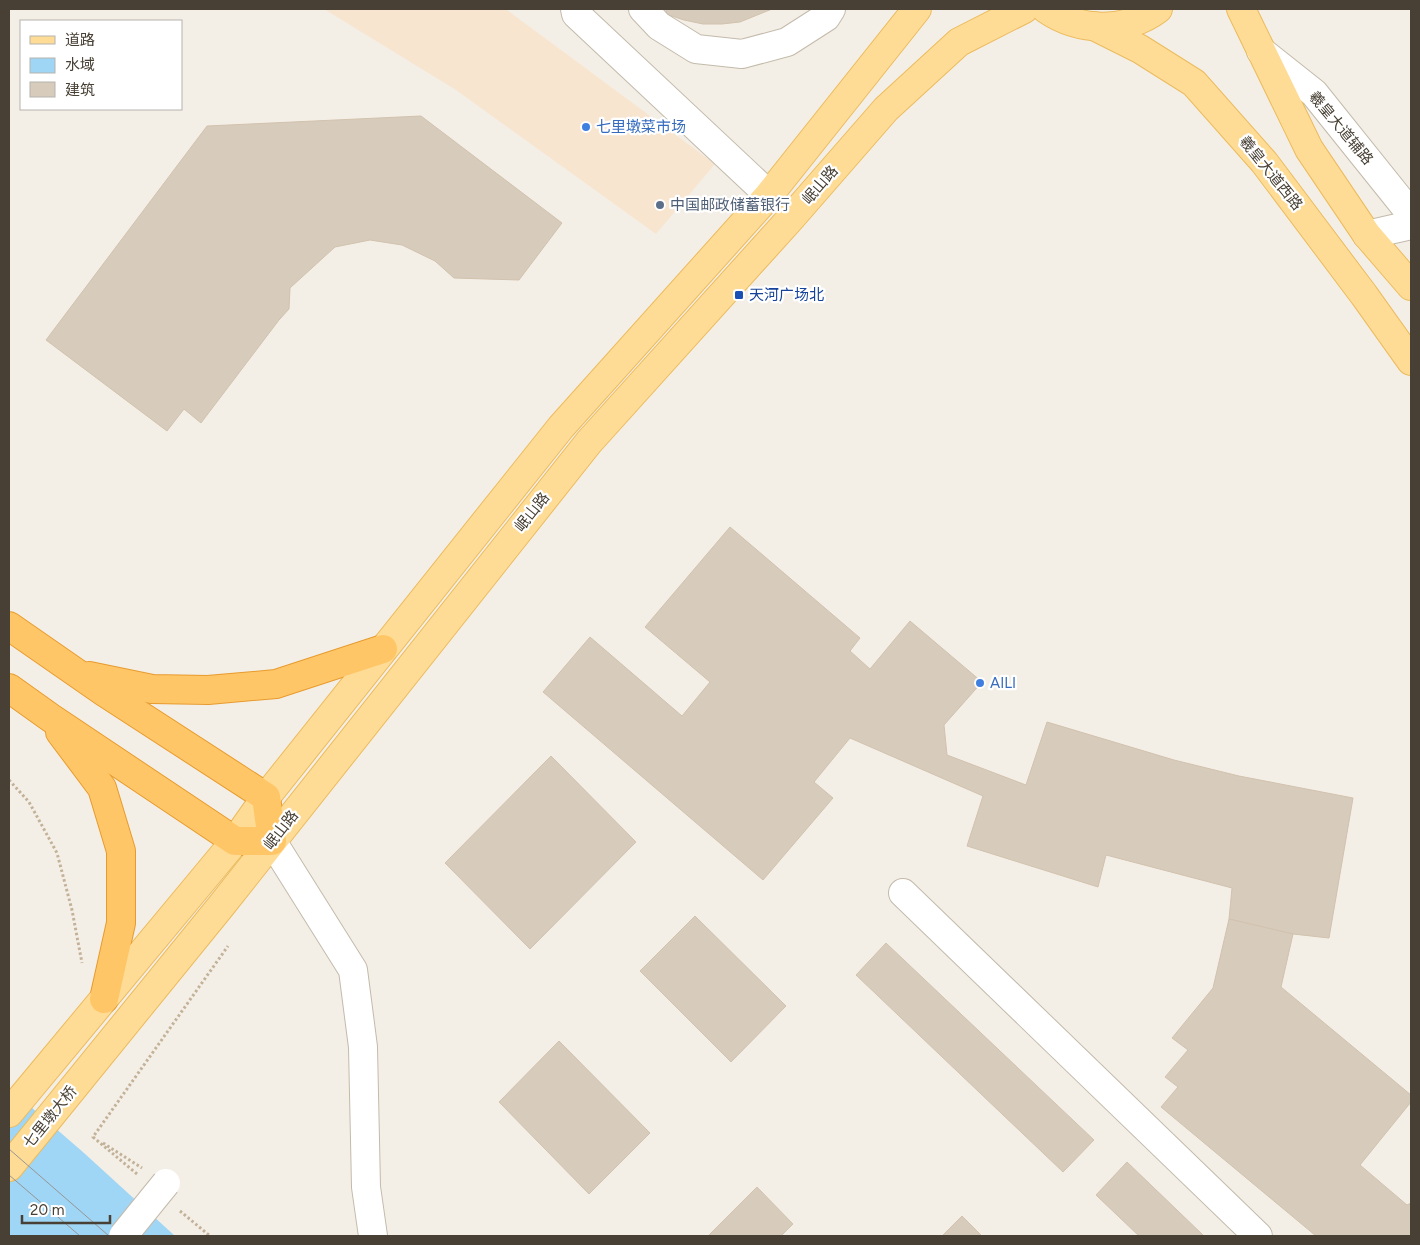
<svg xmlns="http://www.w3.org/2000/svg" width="1420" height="1245" viewBox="0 0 1420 1245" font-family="Figtree,'Noto Sans SC',sans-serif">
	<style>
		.commercial { fill: #f7e5d0 }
		.water { fill: #9fd5f5 }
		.building { fill: #d7cbbb; stroke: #d2c2ae }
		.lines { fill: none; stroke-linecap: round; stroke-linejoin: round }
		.minor-casing { stroke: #c3baab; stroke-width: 30 }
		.major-casing { stroke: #ebbb5e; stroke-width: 30 }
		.highway-casing { stroke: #e79b2e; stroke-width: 30 }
		.path { stroke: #c3b299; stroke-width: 3; stroke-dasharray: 2.5 2.5; stroke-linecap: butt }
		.minor { stroke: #fff; stroke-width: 28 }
		.major { stroke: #ffdc95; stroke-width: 28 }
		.highway { stroke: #ffc667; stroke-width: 28 }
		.tram { stroke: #969696; stroke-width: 1 }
		.minor-bridge-casing { stroke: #c3baab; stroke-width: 30; stroke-linecap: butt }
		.minor-bridge { stroke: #fff; stroke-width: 28 }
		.shop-dot { fill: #3f7fe0; stroke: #fff; stroke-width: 2 }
		.service-dot { fill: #5c6f8a; stroke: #fff; stroke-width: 2 }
		.transit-dot { fill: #1a4fb4; stroke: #fff; stroke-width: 2 }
		.labels { text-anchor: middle; stroke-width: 4.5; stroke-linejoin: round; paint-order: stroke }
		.shop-label { font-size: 15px; fill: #366cbe; stroke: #fff; text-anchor: start }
		.street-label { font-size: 15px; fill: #484035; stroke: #fff }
		.service-label { font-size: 15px; fill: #4e5e75; stroke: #fff; text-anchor: start }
		.transit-label { font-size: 15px; fill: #164399; stroke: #fff; text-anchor: start }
	</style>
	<rect width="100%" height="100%" fill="#f4efe6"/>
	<polygon class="commercial" points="324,9 507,10 715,164 656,234 456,90"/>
	<polygon class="water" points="9,1088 84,1153 175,1236 9,1236"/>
	<g class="building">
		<polygon points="666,9 772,9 740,22 722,24 703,24 684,20 666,14"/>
		<polygon points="421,116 562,223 519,280 454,278 435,261 402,245 370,240 335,247 290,288 289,309 279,320 201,423 184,409 167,431 46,340 207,126"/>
		<polygon points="730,527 860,638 850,651 870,669 910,621 982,682 944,725 947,755 1026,785 1047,722 1174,760 1239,776 1353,798 1329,938 1293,934 1229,919 1232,888 1106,855 1098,887 967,846 983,796 850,738 814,782 833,798 763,880 543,692 590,637 682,716 710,682 645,627"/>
		<polygon points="551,756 636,842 530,949 445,863"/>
		<polygon points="695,916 786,1006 731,1062 640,971"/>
		<polygon points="1229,919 1293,934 1281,987 1411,1095 1411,1102 1360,1165 1407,1205 1411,1203 1411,1236 1316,1236 1161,1107 1178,1087 1165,1077 1188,1050 1172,1038 1213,988"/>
		<polygon points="886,943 1094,1140 1063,1172 856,975"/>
		<polygon points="559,1041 650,1133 589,1194 499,1102"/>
		<polygon points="1127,1162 1204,1236 1139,1236 1096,1195"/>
		<polygon points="757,1187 793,1224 781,1236 708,1236"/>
		<polygon points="962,1216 982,1236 942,1236"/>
	</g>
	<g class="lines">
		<defs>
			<g id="minor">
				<polyline points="575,9 576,14 769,195"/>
				<polyline points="643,9 659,26 696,49 742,54 787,42 826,17 831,9"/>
				<polyline points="1261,51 1314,93 1411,214"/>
				<polyline points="1367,235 1411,225"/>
				<polyline points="272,841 353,970 363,1047 366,1187 373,1236"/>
				<polyline points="903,893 1258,1236"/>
			</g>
			<g id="major">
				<path d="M1046 9C1079 32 1126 33 1158 9"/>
				<polyline points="1241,9 1309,149 1367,235 1411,286"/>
				<polyline points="1094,26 1140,49 1194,83 1264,162 1364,295 1411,361"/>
				<polyline points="9,1113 235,841 266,797 561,427 769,195 917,9"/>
				<polyline points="9,1167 221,906 589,442 791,218 886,109 959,42 1024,9"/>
			</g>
			<g id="highway">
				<polyline points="9,626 104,692 266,797 272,841 235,841 51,718 9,688"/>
				<polyline points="89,676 152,689 208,690 276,684 383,649"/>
				<polyline points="60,732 102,788 121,851 121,923 104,999"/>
			</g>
		</defs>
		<use href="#minor" class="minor-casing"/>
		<use href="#major" class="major-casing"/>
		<use href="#highway" class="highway-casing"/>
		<g class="path">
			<polyline points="9,780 29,802 57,853 72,910 82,963"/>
			<polyline points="103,1143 142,1168"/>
			<polyline points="137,1174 93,1137 228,946"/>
			<polyline points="180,1211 210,1236"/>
		</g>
		<use href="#minor" class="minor"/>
		<use href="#major" class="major"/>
		<use href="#highway" class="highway"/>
		<g class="tram">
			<polyline points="9,1149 109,1236"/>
			<polyline points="9,1175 80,1236"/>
		</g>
		<defs>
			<polyline id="minor-bridge" points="123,1236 166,1183"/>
		</defs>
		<use href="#minor-bridge" class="minor-bridge-casing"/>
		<use href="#minor-bridge" class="minor-bridge"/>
	</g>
	<g class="shop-dot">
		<circle cx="586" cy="127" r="5"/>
		<circle cx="980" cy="683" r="5"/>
	</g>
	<circle class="service-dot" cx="660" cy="205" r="5"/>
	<rect class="transit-dot" x="734" y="290" width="10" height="10" rx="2.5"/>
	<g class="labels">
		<g class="shop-label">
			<text x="596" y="132">七里墩菜市场</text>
			<text x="990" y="688">AILI</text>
		</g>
		<g class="street-label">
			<text transform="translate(1341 128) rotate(50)" y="5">羲皇大道辅路</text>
			<text transform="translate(1271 173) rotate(51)" y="5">羲皇大道西路</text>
			<text transform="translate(820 185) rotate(-49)" y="5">岷山路</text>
			<text transform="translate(532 512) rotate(-51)" y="5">岷山路</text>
			<text transform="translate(281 830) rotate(-52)" y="5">岷山路</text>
			<text transform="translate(50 1117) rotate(-51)" y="5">七里墩大桥</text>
		</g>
		<g class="service-label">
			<text x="670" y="210">中国邮政储蓄银行</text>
		</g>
		<g class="transit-label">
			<text x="749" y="300">天河广场北</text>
		</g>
	</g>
	<rect width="1420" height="1245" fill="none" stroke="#484035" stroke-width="20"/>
	<rect x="20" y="20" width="162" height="90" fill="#ffffff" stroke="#b6b3ae"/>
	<rect x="30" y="36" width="25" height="8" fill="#ffdc95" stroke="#b6b3ae"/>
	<text x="65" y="45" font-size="15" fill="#484035">道路</text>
	<rect x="30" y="58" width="25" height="15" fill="#9fd5f5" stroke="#b6b3ae"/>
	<text x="65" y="70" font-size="15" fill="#484035">水域</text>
	<rect x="30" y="82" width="25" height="15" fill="#d7cbbb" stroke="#b6b3ae"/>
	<text x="65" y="95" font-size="15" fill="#484035">建筑</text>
	<path d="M22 1215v8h88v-8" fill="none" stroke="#484035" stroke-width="2.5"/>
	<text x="30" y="1215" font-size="15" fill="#484035" stroke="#ffffff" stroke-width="4" paint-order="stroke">20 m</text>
</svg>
